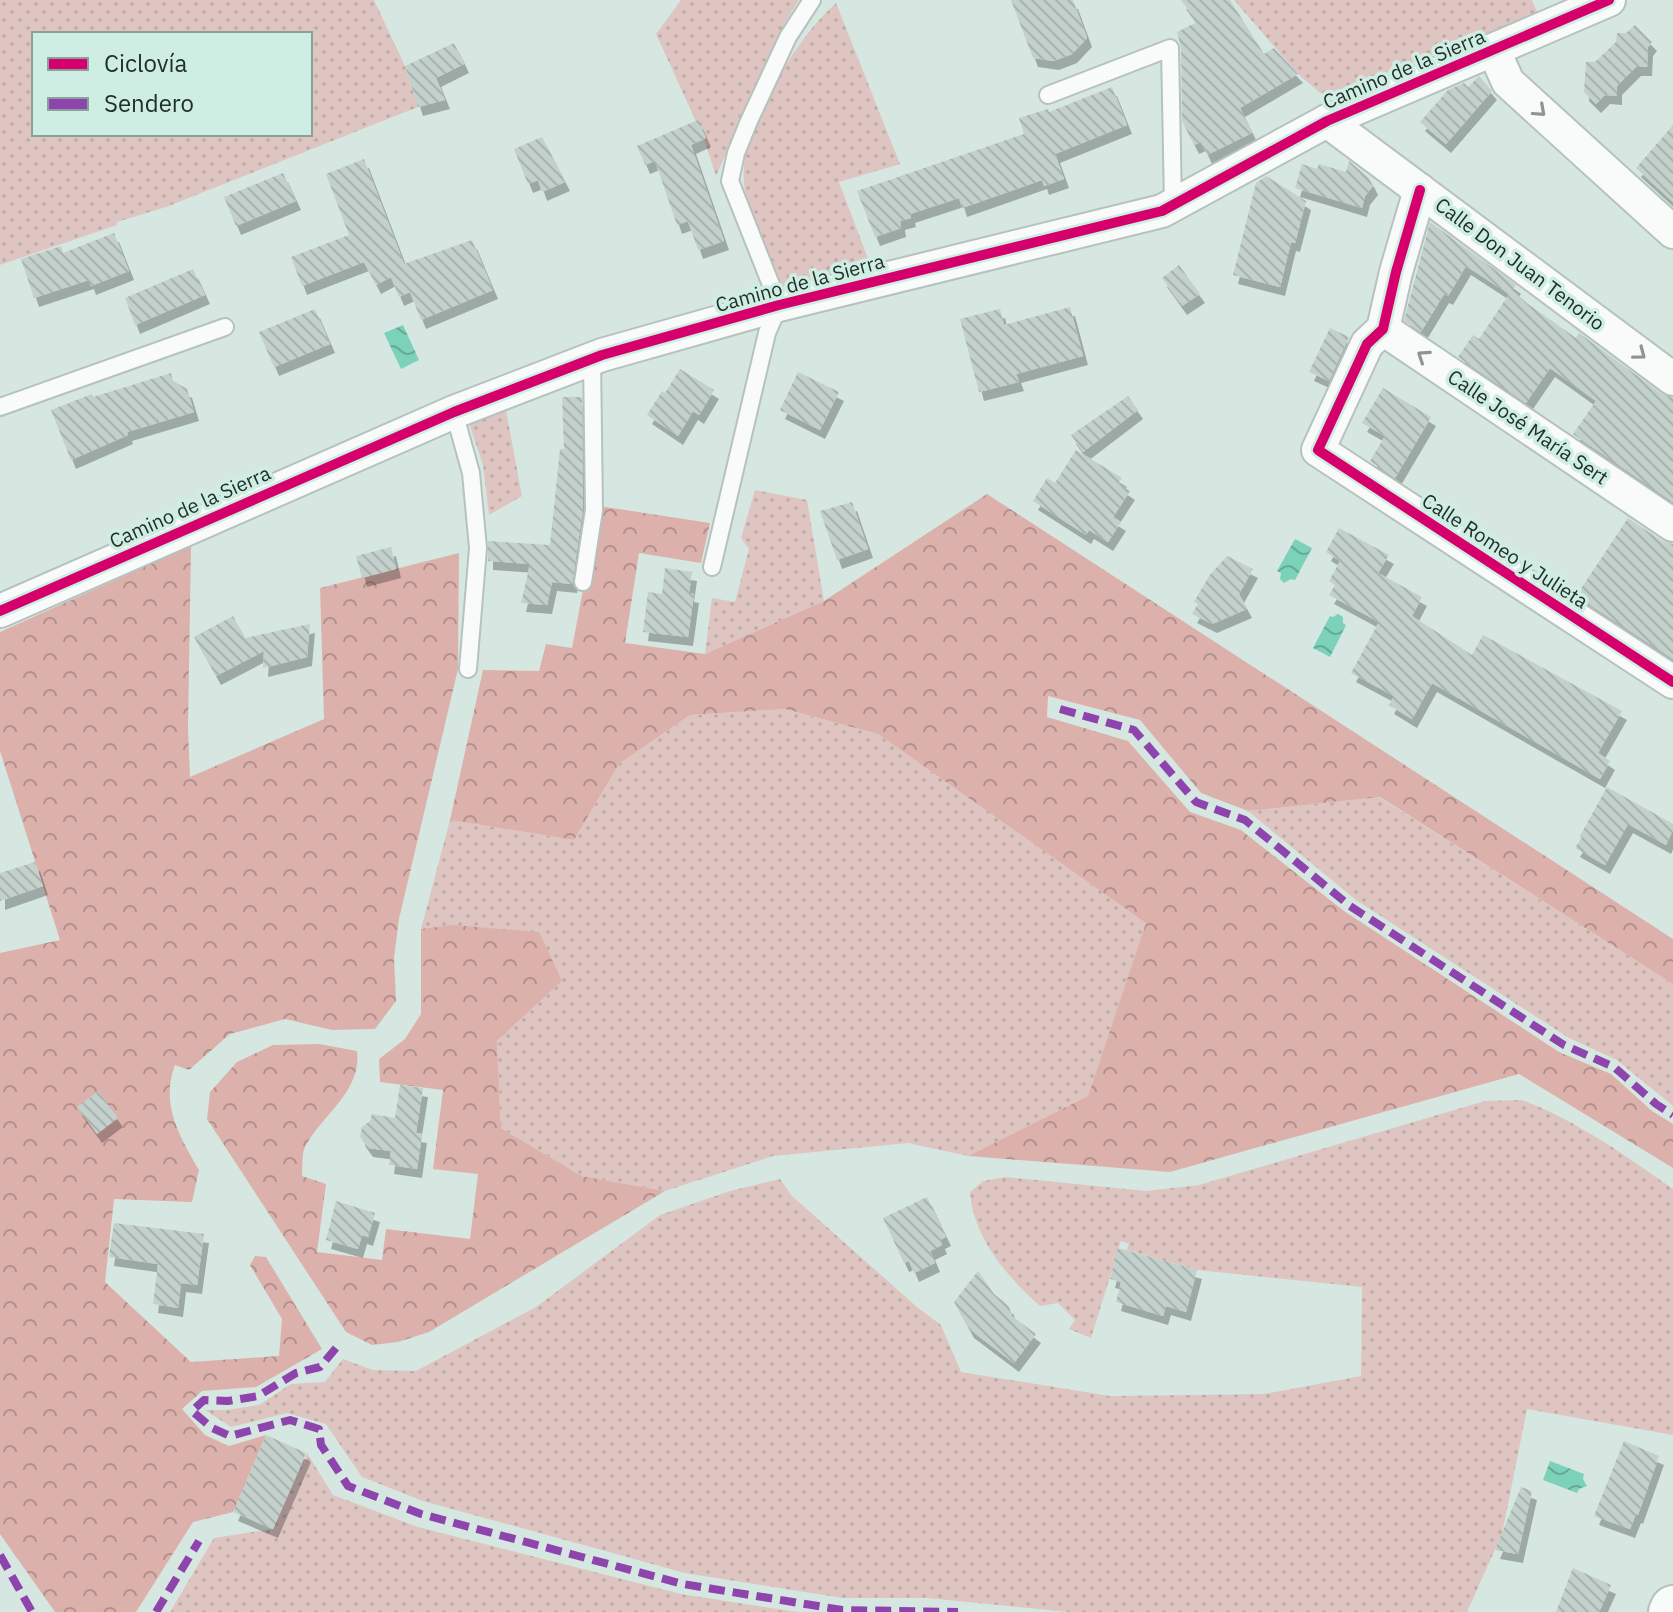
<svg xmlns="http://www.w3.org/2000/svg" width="1673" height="1612" viewBox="0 0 1673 1612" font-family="'IBM Plex Sans',sans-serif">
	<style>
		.grass { fill: url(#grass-dots); fill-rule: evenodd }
		.forest { fill: url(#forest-crowns) }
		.water { fill: url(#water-waves) }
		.building { fill: url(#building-back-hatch); filter: url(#shadow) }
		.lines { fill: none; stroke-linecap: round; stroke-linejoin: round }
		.service-casing { stroke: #b5c2bd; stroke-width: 20 }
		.minor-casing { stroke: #b5c2bd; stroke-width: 36 }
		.secondary-casing { stroke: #b5c2bd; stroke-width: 48 }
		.service { stroke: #f9fbfa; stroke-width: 16 }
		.minor { stroke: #f9fbfa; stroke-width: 32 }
		.secondary { stroke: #f9fbfa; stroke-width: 44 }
		.quiet { stroke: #8e44ad; stroke-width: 8; stroke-dasharray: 16 8; stroke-linecap: butt }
		.cycleway-casing { stroke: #cfeee3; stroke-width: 15 }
		.cycleway { stroke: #d6006c; stroke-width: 10 }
		.oneway { stroke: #8e9492 }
		.labels { text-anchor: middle; stroke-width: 7; stroke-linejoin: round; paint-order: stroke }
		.street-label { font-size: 20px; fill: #222e2a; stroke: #cfeee3 }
	</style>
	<defs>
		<pattern id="grass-dots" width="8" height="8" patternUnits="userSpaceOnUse" patternTransform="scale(2)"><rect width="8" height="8" fill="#dec5c1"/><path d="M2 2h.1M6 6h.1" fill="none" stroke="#beaaa6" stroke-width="1.8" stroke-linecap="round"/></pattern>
		<pattern id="forest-crowns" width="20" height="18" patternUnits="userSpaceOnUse" patternTransform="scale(2)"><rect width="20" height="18" fill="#dcb1ac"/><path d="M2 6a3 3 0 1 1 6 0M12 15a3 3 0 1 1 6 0" fill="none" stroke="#b2908c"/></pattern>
		<pattern id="water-waves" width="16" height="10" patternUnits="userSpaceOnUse" patternTransform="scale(2)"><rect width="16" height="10" fill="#7cd1b9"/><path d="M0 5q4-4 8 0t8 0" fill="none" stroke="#65aa97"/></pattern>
		<pattern id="building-back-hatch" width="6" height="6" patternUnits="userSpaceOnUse" patternTransform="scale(2)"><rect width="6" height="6" fill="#c3d0cc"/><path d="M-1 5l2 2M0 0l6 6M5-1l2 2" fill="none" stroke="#a7b3af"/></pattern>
		<filter id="shadow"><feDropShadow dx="5" dy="9" stdDeviation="0" flood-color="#0004"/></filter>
	</defs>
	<rect width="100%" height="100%" fill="#d6e7e1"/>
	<g class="grass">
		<path d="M0 0H374L405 66 418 107 166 207 117 222V225L0 265ZM34 34H310V134H34Z"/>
		<polygon points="681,0 799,0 784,24 716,176 704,139 656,34"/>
		<polygon points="1234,0 1532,0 1538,14 1325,97 1298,74"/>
		<path d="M836 3 900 164 839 182 870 264 786 290C760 251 736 198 746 150 751 130 762 111 771 93 788 58 808 29 836 3Z"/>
		<polygon points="505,405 522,496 489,515 483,465 468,420"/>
		<polygon points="755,490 807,500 824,601 705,654 712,598 735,602 749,549 741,538"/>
		<polygon points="785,709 878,734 1147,923 1088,1096 968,1156 908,1143 773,1156 665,1191 582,1176 501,1128 497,1041 562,981 421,929 450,820 574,840 619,764 690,715"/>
		<polygon points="1379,797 1673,984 1673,1106 1617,1060 1569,1038 1356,900 1248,811"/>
		<path d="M1522 1100C1576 1120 1626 1156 1673 1189V1435L1527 1409 1502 1534 1467 1612H1069L927 1598H843L685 1573 423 1501 362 1477 326 1424 287 1413 231 1427 205 1410H227L259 1405 291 1384 325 1382 343 1359 373 1370 416 1371 536 1307 660 1215 730 1191 780 1179 792 1196 917 1307 941 1325 961 1372 1110 1396 1264 1394 1361 1376 1362 1287 1197 1270 1127 1250 1129 1244 1121 1241 1091 1338 1069 1329 1075 1320 1058 1303 1040 1306C1007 1277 973 1237 970 1192L983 1181 1005 1177 1146 1191 1199 1185 1485 1101Z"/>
		<polygon points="307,1453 333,1495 418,1527 681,1594 797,1612 170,1612 214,1538 273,1529"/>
	</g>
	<g class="forest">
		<polygon points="987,494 1673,939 1673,984 1380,797 1248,811 1201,793 1140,720 1048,696 1047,717 1128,741 1190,812 1241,830 1344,911 1559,1052 1611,1074 1652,1111 1673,1124 1673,1168 1519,1074 1170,1172 968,1156 1088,1096 1146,923 878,734 785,709 690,715 619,764 574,840 450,820 483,670 539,671 546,644 572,648 599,506 710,523 701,563 639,553 625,643 705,654 824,601"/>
		<path d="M191 546 188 728 190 777 324 719 320 588 459 553 458 669 399 919 394 958 396 1001 375 1029 332 1030 285 1019 230 1034 189 1070 175 1065C160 1104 180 1137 199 1170L192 1202 114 1199 105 1282 191 1362 279 1356 282 1319 250 1265 255 1256 266 1257 322 1349 256 1387 202 1391 182 1409 205 1435 229 1446 266 1435 233 1512 193 1522 136 1612H55L0 1534V953L60 940 0 751V632Z"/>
		<path d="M453 925 539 932 562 981 497 1041 501 1128 582 1176 665 1191 429 1332 398 1342 372 1345 346 1332 207 1119 210 1092 237 1062 273 1045 319 1044 357 1051C362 1091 323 1114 306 1145 301 1153 303 1167 302 1176L326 1184 317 1252 382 1260 386 1229 470 1239 478 1174 433 1169 443 1090 380 1082 379 1059 405 1039 421 1014V929Z"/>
	</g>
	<g class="water">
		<polygon points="403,325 419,360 401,369 384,333"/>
		<polygon points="1295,539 1312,548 1295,580 1291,579 1284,583 1280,579 1281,573 1277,571"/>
		<polygon points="1338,614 1343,617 1343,623 1346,625 1330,657 1313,648 1330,616 1333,617"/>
		<polygon points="1550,1461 1584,1474 1583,1479 1587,1486 1579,1489 1577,1493 1543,1480"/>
	</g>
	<g class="building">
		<polygon points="1011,0 1073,0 1087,38 1072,54 1054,61 1033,58"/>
		<polygon points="1181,0 1230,0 1264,54 1274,48 1298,74 1240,108 1252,133 1207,155 1201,142 1194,145 1182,121 1181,48 1177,32 1197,22"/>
		<polygon points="1635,25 1652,42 1648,47 1647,67 1636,67 1617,86 1617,96 1605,95 1596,104 1584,92 1586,62 1595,62 1616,42 1617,33 1626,33"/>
		<polygon points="454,43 464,64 436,78 445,100 418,107 405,66"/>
		<polygon points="1479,76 1492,91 1446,144 1420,122 1448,90 1464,83 1468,87"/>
		<polygon points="1112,87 1127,125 1055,154 1064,179 1044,186 1042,180 962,208 959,198 910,214 911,218 900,221 901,228 875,237 857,191 1024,134 1019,118 1048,109 1049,112"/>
		<polygon points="698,120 706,138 691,145 724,241 698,250 688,221 677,225 655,161 645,165 637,146"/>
		<polygon points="1673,125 1673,202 1636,168"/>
		<polygon points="542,137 565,182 542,192 538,180 528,184 514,149"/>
		<polygon points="364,159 404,264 472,240 493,290 421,320 410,292 399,297 391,277 376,285 364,262 302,286 291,257 349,235 326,174"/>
		<polygon points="1349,161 1369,178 1373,186 1365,196 1362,208 1295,188 1302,164 1317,169 1319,164 1346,172"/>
		<polygon points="283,173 296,201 236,226 224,197"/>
		<polygon points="1266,176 1306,201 1295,243 1291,242 1280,287 1233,275 1256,183"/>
		<polygon points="1430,222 1516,285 1512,290 1528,304 1576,338 1579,333 1662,394 1673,398 1673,502 1573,434 1596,401 1550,368 1526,403 1458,357 1473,335 1479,339 1509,294 1466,266 1448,296 1444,294 1421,332 1404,321"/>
		<polygon points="114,233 129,271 91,286 89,280 34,298 21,259 61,246 63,253"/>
		<polygon points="1179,265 1200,294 1182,306 1162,278"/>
		<polygon points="193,269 205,295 135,325 125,298"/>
		<polygon points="1070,307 1083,356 1016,374 1019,382 979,392 960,319 1000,309 1004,325"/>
		<polygon points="315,309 330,344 274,367 259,332"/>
		<polygon points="1330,328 1349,337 1329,381 1309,372"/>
		<polygon points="680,369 714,390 699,415 693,411 678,436 647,415 662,391 665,393"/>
		<polygon points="798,372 839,392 820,430 780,410"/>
		<polygon points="171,373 173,381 187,389 194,412 127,432 128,435 71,460 51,410 92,394 93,397"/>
		<polygon points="1383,388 1431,417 1395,478 1370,461 1385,436 1362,423"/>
		<polygon points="1128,396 1138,410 1083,452 1071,435"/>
		<polygon points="562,397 582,397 583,509 572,584 552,582 547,605 521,603 530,564 488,561 488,541 550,545 560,449 564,449"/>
		<polygon points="1076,450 1122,478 1118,483 1130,491 1113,517 1121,522 1108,542 1089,530 1086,535 1033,501 1047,478 1055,483"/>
		<polygon points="852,502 868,549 837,560 820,511"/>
		<polygon points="1628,518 1662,541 1673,544 1673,659 1576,596"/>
		<polygon points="1339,528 1389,555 1378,573 1422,597 1412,616 1472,655 1483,635 1622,711 1598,753 1610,761 1600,779 1432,683 1412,719 1389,705 1394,696 1351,673 1379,622 1329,595 1335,585 1329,581 1340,561 1326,552"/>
		<polygon points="391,547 396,569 362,578 356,556"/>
		<polygon points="1227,556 1253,569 1239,594 1247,609 1212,624 1192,614 1198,604 1194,602 1209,576"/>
		<polygon points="665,568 692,572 689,593 694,594 688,637 643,632 648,592 662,594"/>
		<polygon points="233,616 245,638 310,624 307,657 263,668 264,651 216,676 194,637"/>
		<polygon points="1607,787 1673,824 1673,830 1666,845 1628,824 1605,865 1575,848 1582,837 1580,836"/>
		<polygon points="35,862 43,886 0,901 0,873"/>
		<polygon points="400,1085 423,1088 416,1133 422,1134 417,1169 389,1165 391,1151 368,1148 360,1137 362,1127 370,1121 372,1114 395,1118"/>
		<polygon points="98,1091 118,1118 97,1134 77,1107"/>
		<polygon points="927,1197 946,1237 940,1240 942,1245 930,1251 935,1263 914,1273 909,1261 904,1263 883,1218"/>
		<polygon points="336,1201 375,1213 368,1237 362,1235 358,1249 326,1240"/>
		<polygon points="114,1223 204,1234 197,1285 181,1283 178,1308 153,1304 158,1264 109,1257"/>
		<polygon points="1118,1248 1197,1270 1186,1312 1166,1306 1163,1316 1116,1302 1121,1282 1110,1279"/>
		<polygon points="978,1271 994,1294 1009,1306 1012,1316 1036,1334 1014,1363 969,1329 954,1302"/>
		<polygon points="266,1435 306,1453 273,1529 233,1512"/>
		<polygon points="1624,1441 1659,1456 1638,1515 1636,1514 1630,1529 1594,1516"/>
		<polygon points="1521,1487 1532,1491 1518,1554 1495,1550"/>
		<polygon points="1573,1568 1611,1585 1599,1612 1556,1612"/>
	</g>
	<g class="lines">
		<defs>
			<g id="service">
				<polyline points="1048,95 1170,48 1173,204"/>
				<polyline points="0,407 225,327"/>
				<polyline points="454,412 471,473 478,548 468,669"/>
				<polyline points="712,567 767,333 779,305 730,181 736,153 749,121 788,37 812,0"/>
				<polyline points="583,582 594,510 592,358"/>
			</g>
			<g id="minor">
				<polyline points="1494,51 1508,82 1673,232"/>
				<polyline points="1327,121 1673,379"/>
				<polyline points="1420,190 1396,272 1383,329 1367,344 1318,450 1673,682"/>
				<polyline points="1383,329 1673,525"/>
				<polyline points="0,611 454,412 602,355 779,305 1162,211 1327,121 1609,0"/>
			</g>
			<polyline id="secondary" points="1671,1612 1673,1608"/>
		</defs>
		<use href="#service" class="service-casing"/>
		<use href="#minor" class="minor-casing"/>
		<use href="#secondary" class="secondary-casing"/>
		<use href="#service" class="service"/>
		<use href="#minor" class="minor"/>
		<use href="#secondary" class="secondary"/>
		<g class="quiet">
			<polyline points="1060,709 1134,730 1196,802 1245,820 1350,906 1564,1045 1614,1067 1656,1104 1673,1115"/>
			<polyline points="336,1348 320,1367 296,1373 258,1396 228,1401 204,1400 192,1411 212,1428 230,1436 290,1420 319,1429 321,1445 348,1486 421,1514 683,1584 842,1610 958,1612"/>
			<polyline points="0,1555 32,1612"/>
			<polyline points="156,1612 199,1541"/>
		</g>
		<defs>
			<g id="cycleway">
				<polyline points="1420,190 1396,272 1383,329 1367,344 1318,450 1673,682"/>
				<polyline points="0,611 454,412 602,355 779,305 1162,211 1327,121 1609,0"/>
			</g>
		</defs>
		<use href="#cycleway" class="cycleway-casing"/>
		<use href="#cycleway" class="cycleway"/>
	</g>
	<defs><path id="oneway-chevron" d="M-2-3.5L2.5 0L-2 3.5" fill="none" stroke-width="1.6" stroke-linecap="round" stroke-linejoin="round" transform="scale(2)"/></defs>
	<g class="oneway">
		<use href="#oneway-chevron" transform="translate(1540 111) rotate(42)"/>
		<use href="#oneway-chevron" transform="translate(1640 354) rotate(37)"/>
		<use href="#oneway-chevron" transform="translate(1423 356) rotate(-146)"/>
	</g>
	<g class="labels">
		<g class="street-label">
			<text transform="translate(1404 69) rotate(-23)" y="7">Camino de la Sierra</text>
			<text transform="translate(1520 264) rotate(37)" y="7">Calle Don Juan Tenorio</text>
			<text transform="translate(800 283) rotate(-15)" y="7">Camino de la Sierra</text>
			<text transform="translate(1528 427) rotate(34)" y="7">Calle José María Sert</text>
			<text transform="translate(190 507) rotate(-24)" y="7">Camino de la Sierra</text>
			<text transform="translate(1505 551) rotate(33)" y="7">Calle Romeo y Julieta</text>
		</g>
	</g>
	<rect x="32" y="32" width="280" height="104" fill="#cfeee3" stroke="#8aa199" stroke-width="2"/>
	<rect x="48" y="58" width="40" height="12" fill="#d6006c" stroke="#8aa199" stroke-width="2"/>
	<text x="104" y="72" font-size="24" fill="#222e2a">Ciclovía</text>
	<rect x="48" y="98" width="40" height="12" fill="#8e44ad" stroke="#8aa199" stroke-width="2"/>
	<text x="104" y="112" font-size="24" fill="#222e2a">Sendero</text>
</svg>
